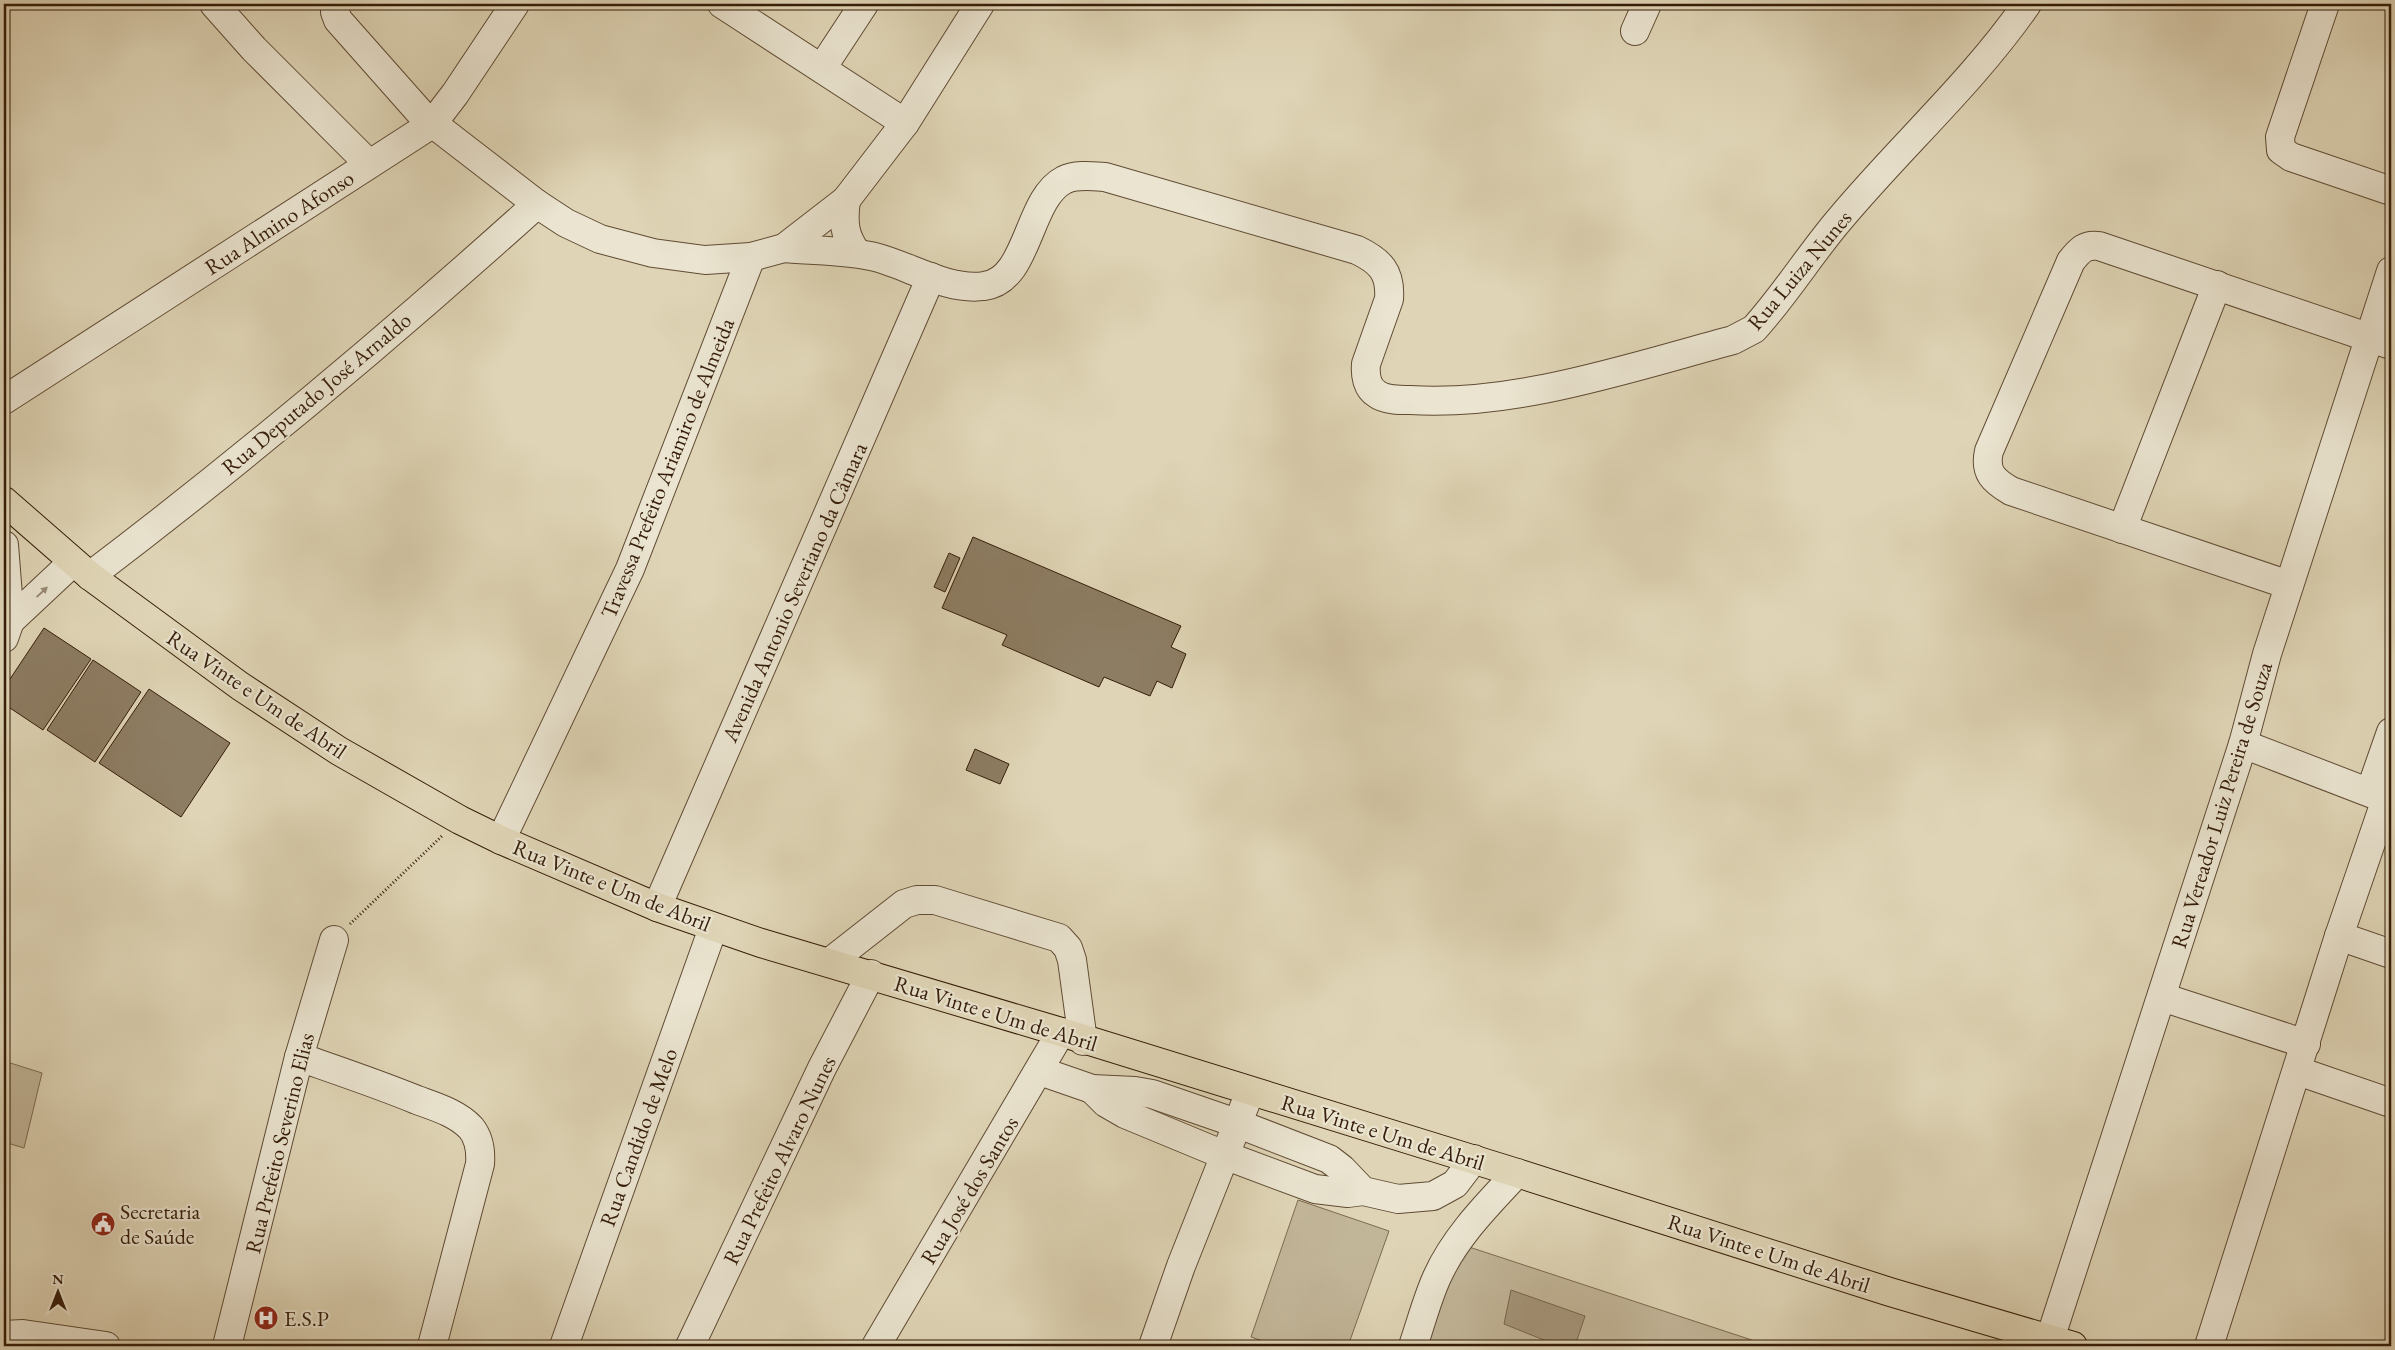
<svg xmlns="http://www.w3.org/2000/svg" width="2395" height="1350" viewBox="0 0 2395 1350" font-family="'EB Garamond',serif">
	<style>
		.green { fill: #c2b699; stroke: #7c6a51 }
		.water { fill: #a5967b; stroke: #78664d }
		.building { fill: #8d7d63; stroke: #351d09 }
		.lines { fill: none; stroke-linecap: round; stroke-linejoin: round }
		.minor-casing { stroke: #604b34; stroke-width: 30 }
		.major-casing { stroke: #351d09; stroke-width: 30 }
		.path { stroke: #351d09; stroke-width: 3; stroke-dasharray: 1 2.5; stroke-linecap: butt }
		.minor { stroke: #eae4d0; stroke-width: 28 }
		.major { stroke: #dfd5b6; stroke-width: 28 }
		.oneway { fill: #998a76 }
		.labels { text-anchor: middle; stroke-width: 4.5; stroke-linejoin: round; paint-order: stroke }
		.street-label { font-size: 22px; fill: #351d09; stroke: #eae4d0 }
		.poi-label { font-size: 22px; fill: #351d09; stroke: #eae4d0; text-anchor: start }
	</style>
	<rect width="100%" height="100%" fill="#dfd5b6"/>
	<filter id="stains"><feTurbulence type="fractalNoise" baseFrequency=".004" numOctaves="4"/><feColorMatrix values="0 0 0 0 .2 0 0 0 0 .09 0 0 0 0 .02 0 0 0 .5 -.17"/></filter>
	<radialGradient id="worn" r=".72"><stop offset=".6" stop-color="#630" stop-opacity="0"/><stop offset="1" stop-color="#630" stop-opacity=".3"/></radialGradient>
	<g class="green">
		<polygon points="4,1061 42,1073 24,1148 4,1142"/>
		<polygon points="1298,1200 1389,1231 1348,1346 1278,1346 1251,1337"/>
		<polygon points="1463,1245 1770,1346 1426,1346"/>
	</g>
	<polygon class="water" points="1511,1290 1585,1316 1575,1346 1559,1346 1504,1324"/>
	<g class="building">
		<polygon points="973,537 1181,626 1171,647 1186,654 1172,688 1157,681 1150,696 1104,677 1099,687 1002,645 1007,635 942,608"/>
		<polygon points="949,553 960,558 945,592 934,587"/>
		<polygon points="44,628 91,659 43,730 4,704 4,688"/>
		<polygon points="93,660 141,692 95,762 47,730"/>
		<polygon points="149,689 230,743 181,817 99,763"/>
		<polygon points="975,749 1009,764 1000,784 966,770"/>
	</g>
	<g class="lines">
		<defs>
			<g id="minor">
				<polyline points="214,4 254,49 369,164"/>
				<polyline points="336,4 335,12 338,20 423,116 537,204 566,223 600,239 653,253 705,260 751,257 784,248 846,200 905,123 980,4"/>
				<polyline points="722,4 905,123"/>
				<polyline points="2325,4 2280,137 2281,150 2291,157 2391,191"/>
				<polyline points="1635,31 1647,4"/>
				<polyline points="822,68 864,4"/>
				<path d="M846 200C843 222 844 236 857 253"/>
				<path d="M784 248C814 251 846 250 875 257 910 266 947 291 984 286 1029 281 1027 199 1064 180 1075 174 1092 176 1105 177L1357 250C1380 261 1391 272 1389 299L1366 364C1365 375 1367 388 1377 394 1385 400 1400 400 1410 400 1515 407 1632 367 1733 340L1754 329C1785 295 1810 254 1840 219 1901 146 1973 82 2027 4"/>
				<polyline points="4,400 432,124 455,94 515,4"/>
				<polyline points="2122,529 2217,285"/>
				<polyline points="4,545 10,621 4,638"/>
				<path d="M90 576C243 460 394 333 537 204"/>
				<path d="M2289 585 2011 491C1994 481 1984 473 1989 451L2071 261C2080 250 2085 244 2099 246L2391 345"/>
				<polyline points="10,621 73,562"/>
				<polyline points="2243,744 2391,801"/>
				<polyline points="2370,792 2391,732"/>
				<polyline points="501,840 630,569 751,257"/>
				<polyline points="657,907 931,277"/>
				<polyline points="2339,936 2391,954"/>
				<polyline points="830,962 904,904 917,900 935,900 1059,938 1068,948 1072,960 1083,1041"/>
				<polyline points="2162,997 2306,1044"/>
				<path d="M299 1057C339 1071 378 1084 417 1100 436 1107 457 1113 471 1128 479 1138 481 1151 480 1164L432 1346"/>
				<polyline points="1040,1071 1092,1089 1135,1091 1152,1094 1236,1123 1329,1159 1342,1169 1363,1191"/>
				<polyline points="2298,1071 2391,1103"/>
				<polyline points="1092,1089 1106,1103 1125,1114 1224,1155 1315,1189 1348,1193 1363,1191 1398,1199 1433,1196 1455,1184 1474,1159"/>
				<polyline points="4,1335 23,1334 106,1346"/>
				<polyline points="2050,1339 2243,744 2267,654 2391,271"/>
				<polyline points="227,1346 299,1057 334,940"/>
				<polyline points="564,1346 713,928"/>
				<polyline points="690,1346 822,1068 871,974"/>
				<polyline points="876,1346 1061,1032"/>
				<polyline points="1153,1346 1181,1266 1250,1092"/>
				<path d="M1413 1346C1421 1323 1427 1299 1437 1277 1455 1237 1487 1205 1517 1173"/>
				<polyline points="2209,1346 2339,936 2386,799"/>
			</g>
			<polyline id="major" points="4,501 90,576 240,686 339,751 460,820 501,840 657,907 761,943 1061,1032 1517,1173 1890,1292 2073,1346"/>
		</defs>
		<use href="#minor" class="minor-casing"/>
		<use href="#major" class="major-casing"/>
		<polyline class="path" points="350,924 443,835"/>
		<use href="#minor" class="minor"/>
		<use href="#major" class="major"/>
	</g>
	<defs><path id="oneway-solid" d="M-6-.8H1V-3.2L6.5 0L1 3.2V.8H-6Z" transform="scale(1.25)"/></defs>
	<use class="oneway" href="#oneway-solid" transform="translate(42 592) rotate(-43)"/>
	<defs>
		<symbol id="civic-disc" viewBox="-11 -11 22 22"><circle r="9.5" fill="#8f2418" stroke="#eae4d0"/><path d="M-.6-6.5H3V-4.5H.6V-3L4-1V1h2V6H-6V1h2V-1L-.6-3ZM-1.2 2.5V6h2.4V2.5Z" fill="#fff"/></symbol>
		<symbol id="hospital-disc" viewBox="-11 -11 22 22"><circle r="9.5" fill="#8f2418" stroke="#eae4d0"/><path d="M-5-5h3v3.5h4V-5h3V5h-3V1.5h-4V5h-3Z" fill="#fff"/></symbol>
	</defs>
	<g fill-rule="evenodd">
		<use href="#civic-disc" x="89" y="1210" width="28" height="28"/>
		<use href="#hospital-disc" x="252" y="1304" width="28" height="28"/>
	</g>
	<g class="labels">
		<g class="street-label">
			<text transform="translate(279 222) rotate(-33)" y="8">Rua Almino Afonso</text>
			<text transform="translate(1799 270) rotate(-50)" y="8">Rua Luiza Nunes</text>
			<text transform="translate(316 393) rotate(-40)" y="8">Rua Deputado José Arnaldo</text>
			<text transform="translate(667 468) rotate(-68)" y="8">Travessa Prefeito Ariamiro de Almeida</text>
			<text transform="translate(794 592) rotate(-66)" y="8">Avenida Antonio Severiano da Câmara</text>
			<text transform="translate(257 694) rotate(34)" y="8">Rua Vinte e Um de Abril</text>
			<text transform="translate(2221 805) rotate(-73)" y="8">Rua Vereador Luiz Pereira de Souza</text>
			<text transform="translate(612 885) rotate(22)" y="8">Rua Vinte e Um de Abril</text>
			<text transform="translate(996 1013) rotate(17)" y="8">Rua Vinte e Um de Abril</text>
			<text transform="translate(1383 1132) rotate(17)" y="8">Rua Vinte e Um de Abril</text>
			<text transform="translate(638 1137) rotate(-70)" y="8">Rua Candido de Melo</text>
			<text transform="translate(279 1143) rotate(-76)" y="8">Rua Prefeito Severino Elias</text>
			<text transform="translate(779 1160) rotate(-64)" y="8">Rua Prefeito Alvaro Nunes</text>
			<text transform="translate(969 1190) rotate(-59)" y="8">Rua José dos Santos</text>
			<text transform="translate(1769 1253) rotate(18)" y="8">Rua Vinte e Um de Abril</text>
		</g>
		<g class="poi-label">
			<text x="120" y="1219">Secretaria<tspan x="120" dy="25">de Saúde</tspan></text>
			<text x="284" y="1326">E.S.P</text>
		</g>
	</g>
	<rect width="2395" height="1350" fill="none" stroke="#dfd5b6" stroke-width="20"/>
	<rect x="5" y="5" width="2385" height="1340" fill="none" stroke="#351d09" stroke-width="2.5"/>
	<rect x="10" y="10" width="2375" height="1330" fill="none" stroke="#351d09"/>
	<g transform="translate(58 1292)" stroke="#eae4d0" stroke-width="4" paint-order="stroke">
	<path d="M0-4L9 19L0 12L-9 19Z" fill="#351d09"/>
	<text y="-8" font-size="14" font-weight="bold" text-anchor="middle" fill="#351d09">N</text>
	</g>
	<rect width="100%" height="100%" filter="url(#stains)"/>
	<rect width="100%" height="100%" fill="url(#worn)"/>
</svg>
